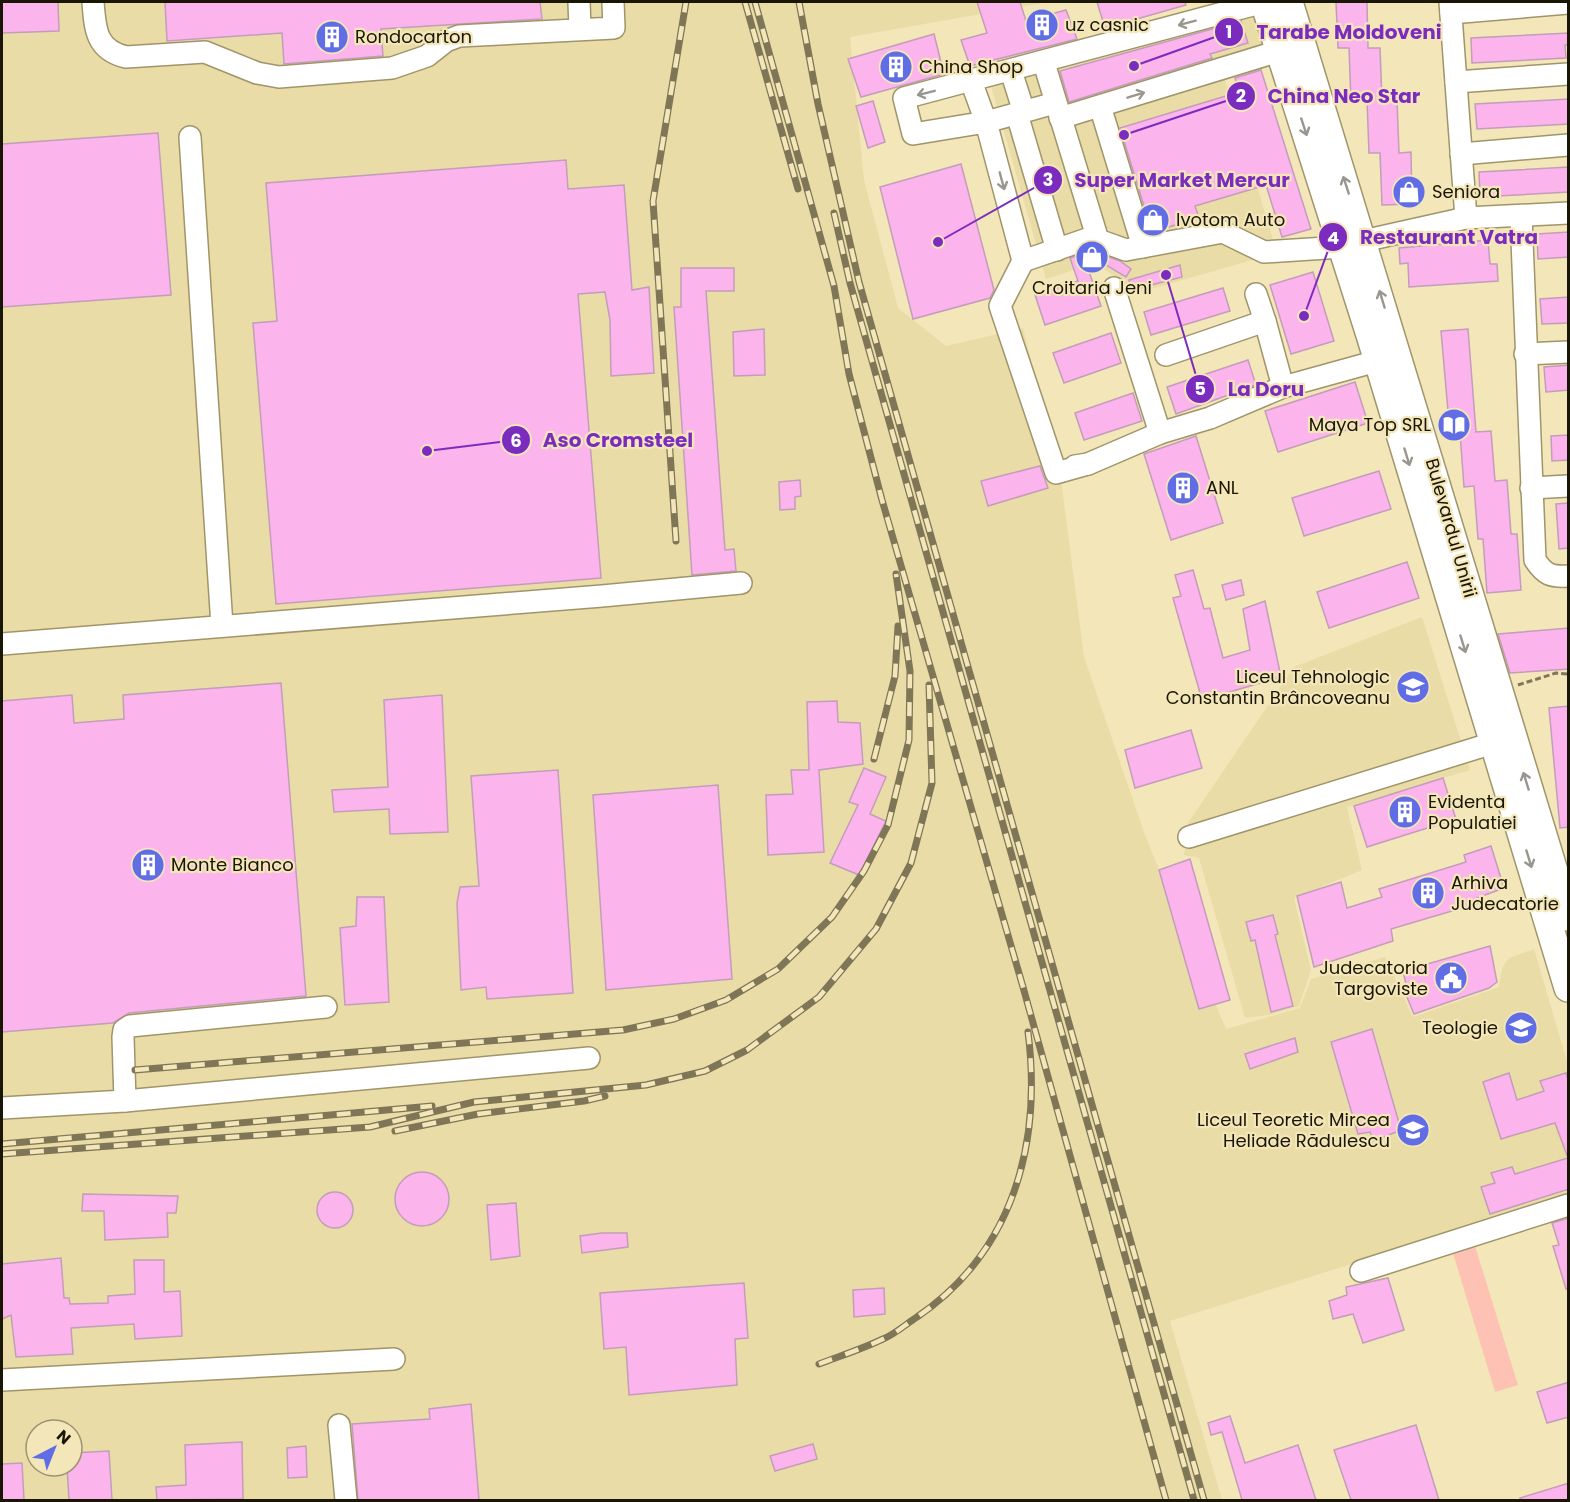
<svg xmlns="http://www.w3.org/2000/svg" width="1570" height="1502" viewBox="0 0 1570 1502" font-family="Poppins,sans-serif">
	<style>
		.built { fill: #eadca6; fill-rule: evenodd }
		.green { fill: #fdc2b3 }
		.building { fill: #fcb4ec; stroke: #c39dba; stroke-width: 1.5 }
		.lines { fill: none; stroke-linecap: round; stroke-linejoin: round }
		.minor-casing { stroke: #a0956a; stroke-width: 24 }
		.major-casing { stroke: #a0956a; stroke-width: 30 }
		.path { stroke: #807759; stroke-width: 3; stroke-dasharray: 6 3; stroke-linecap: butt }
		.minor { stroke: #fff; stroke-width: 21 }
		.major { stroke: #fff; stroke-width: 27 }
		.rail-casing { stroke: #7f7658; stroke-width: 7 }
		.rail { stroke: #f3e6b9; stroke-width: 4.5; stroke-dasharray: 14; stroke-linecap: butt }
		.oneway { stroke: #98968e }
		.labels { text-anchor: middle; stroke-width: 4.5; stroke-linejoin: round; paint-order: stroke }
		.poi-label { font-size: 18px; fill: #1a1605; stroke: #f3e6b9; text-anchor: start }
		.street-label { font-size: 18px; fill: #1a1605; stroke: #f3e6b9 }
		.leader { fill: none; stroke: #7b2cbf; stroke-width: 2 }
		.callout-dot { fill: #7b2cbf; stroke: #f3e6b9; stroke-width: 2 }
		.mark-label { font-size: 18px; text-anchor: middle; font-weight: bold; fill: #fff }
		.callout-label { font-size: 20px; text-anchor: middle; font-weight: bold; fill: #7b2cbf; stroke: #f3e6b9; stroke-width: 4.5; stroke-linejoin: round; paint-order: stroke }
	</style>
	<rect width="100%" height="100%" fill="#f3e6b9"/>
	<g class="built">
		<path d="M2 2H1049L850 37 864 180 898 308 946 346 1023 328 1061 480 1084 657 1146 838 1226 1029 1300 1008 1311 979 1385 957 1413 1017 1499 987 1502 968 1509 958 1534 949 1568 1065V1196L1170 1321 1222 1500H2ZM36 1430H72V1466H36Z"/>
		<polygon points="1249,2 1263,47 1220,63 1277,253 1137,293 1096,263 1046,279 989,79"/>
		<polygon points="1422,617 1470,770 1347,807 1362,870 1294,898 1311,970 1299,1006 1269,1015 1245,1018 1199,858 1184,855 1188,823 1294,667"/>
	</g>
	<polygon class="green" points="1475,1246 1518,1385 1495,1392 1453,1253"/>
	<g class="building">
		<polygon points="2,2 58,2 59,31 2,33"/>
		<polygon points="165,2 540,2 542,19 381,29 383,56 284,64 282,33 167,41"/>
		<polygon points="977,2 1020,2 1026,21 1066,10 1077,39 970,66 961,40 987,33"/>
		<polygon points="1097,2 1185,2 1186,5 1105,28"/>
		<polygon points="1336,2 1367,2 1368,48 1380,48 1382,100 1397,100 1399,153 1411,152 1412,204 1382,205 1380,153 1369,153 1367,100 1351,101 1349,48 1338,48"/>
		<polygon points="1241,21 1248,43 1210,54 1212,58 1069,102 1060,71"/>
		<polygon points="1569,33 1569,45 1565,45 1566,58 1472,63 1471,38"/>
		<polygon points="934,34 944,74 861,97 848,59"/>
		<polygon points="1261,70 1311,229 1282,237 1266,185 1195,206 1199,218 1152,232 1120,128 1239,92 1235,78"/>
		<polygon points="1569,99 1569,124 1477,129 1475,104"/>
		<polygon points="873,101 885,142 868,148 856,106"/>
		<polygon points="158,133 171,295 2,307 2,144"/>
		<polygon points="566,160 568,189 624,185 632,290 649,287 654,373 611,376 610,320 605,292 578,294 601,578 276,604 253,323 277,321 266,183"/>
		<polygon points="961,164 994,290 990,298 913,319 880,187"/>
		<polygon points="1569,167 1569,192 1480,197 1479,172"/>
		<polygon points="1569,232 1569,257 1538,259 1537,234"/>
		<polygon points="1488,240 1490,264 1497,264 1498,281 1409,287 1408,263 1400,264 1399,248"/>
		<polygon points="1092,251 1120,261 1131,269 1126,277 1086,253"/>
		<polygon points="1083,254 1101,306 1045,325 1035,295 1078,281 1070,258"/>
		<polygon points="1180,265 1182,277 1132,290 1129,280"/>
		<polygon points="681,268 734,268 734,291 706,291 725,550 734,549 736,571 692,575 674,307 681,307"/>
		<polygon points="1313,272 1334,341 1291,354 1270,285"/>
		<polygon points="1223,288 1230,311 1151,335 1144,312"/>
		<polygon points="1569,297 1569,323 1542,324 1540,299"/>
		<polygon points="764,329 765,375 734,376 733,332"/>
		<polygon points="1468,329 1476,432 1491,431 1495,481 1507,480 1511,534 1517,534 1521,590 1487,593 1483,539 1478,539 1474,486 1464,487 1460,433 1450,434 1441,331"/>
		<polygon points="1111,333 1121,363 1064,383 1053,353"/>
		<polygon points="1248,360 1256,385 1176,414 1167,387"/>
		<polygon points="1569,365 1569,390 1546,392 1544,367"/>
		<polygon points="1355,382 1368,423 1278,452 1265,411"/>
		<polygon points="1133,393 1142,421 1084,440 1075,413"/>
		<polygon points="1569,435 1569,460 1552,461 1551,436"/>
		<polygon points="1196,436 1223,523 1171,540 1144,454"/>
		<polygon points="1040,466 1048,488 988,506 981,481"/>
		<polygon points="1379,471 1391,509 1304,536 1292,498"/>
		<polygon points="800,480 801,496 795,497 795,509 780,510 779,482"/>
		<polygon points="1569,503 1569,548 1559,549 1556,504"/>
		<polygon points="1407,562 1419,598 1329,628 1317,592"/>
		<polygon points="1193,570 1204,609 1210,608 1223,658 1250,650 1243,609 1265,601 1281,677 1202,700 1173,598 1181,596 1175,575"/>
		<polygon points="1241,580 1244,595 1226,600 1222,585"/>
		<polygon points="1569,628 1569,669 1510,673 1498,634"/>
		<polygon points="281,683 306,996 129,1013 113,1023 2,1032 2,701 72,695 74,723 124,719 123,695"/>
		<polygon points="442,695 448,832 390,834 389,809 334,812 332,790 388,787 384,700"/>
		<polygon points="837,701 838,722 860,723 863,764 819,770 824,852 768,855 766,795 793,794 791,770 809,770 807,702"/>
		<polygon points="1569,706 1569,827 1560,828 1549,708"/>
		<polygon points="1191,730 1202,768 1135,788 1125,750"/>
		<polygon points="864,768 886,777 870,814 886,821 859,875 830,863 858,805 849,802"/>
		<polygon points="558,770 573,993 487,999 486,987 461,990 457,903 460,887 479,886 471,776"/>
		<polygon points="1443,778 1456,819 1367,847 1354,806"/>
		<polygon points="718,785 732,979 606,990 593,795"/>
		<polygon points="1491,846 1504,888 1477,898 1479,903 1391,929 1393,941 1314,967 1297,896 1341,882 1347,908 1382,897 1379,889 1466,862 1464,855"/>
		<polygon points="1190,859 1230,1000 1199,1009 1159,870"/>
		<polygon points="357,897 384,897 389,1002 345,1005 340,928 356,926"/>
		<polygon points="1273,915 1278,934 1275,935 1293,1006 1271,1012 1255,940 1251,941 1246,922"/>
		<polygon points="1490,946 1497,982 1489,988 1414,1014 1404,990 1407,989 1403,971"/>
		<polygon points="1372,1029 1401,1130 1374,1141 1370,1132 1358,1134 1331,1042"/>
		<polygon points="1295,1038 1298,1052 1250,1069 1245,1054"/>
		<polygon points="1509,1073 1517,1100 1544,1091 1540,1081 1566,1073 1569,1082 1569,1189 1490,1214 1481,1187 1495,1183 1491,1173 1512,1167 1515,1174 1568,1158 1555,1123 1501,1139 1483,1082"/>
		<circle cx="422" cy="1199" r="27"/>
		<circle cx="335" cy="1210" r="18"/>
		<polygon points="83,1194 178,1196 176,1213 167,1213 168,1237 105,1240 104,1211 82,1211"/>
		<polygon points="516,1203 520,1256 491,1260 487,1205"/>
		<polygon points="1569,1218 1569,1288 1566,1289 1553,1246 1559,1245 1552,1223"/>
		<polygon points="602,1233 627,1233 628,1247 582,1253 580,1236"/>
		<polygon points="61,1258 64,1298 69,1298 70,1304 108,1303 108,1296 135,1294 134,1260 164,1260 164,1292 180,1291 182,1336 135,1339 134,1324 71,1328 73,1354 16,1357 11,1315 2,1319 2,1264"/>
		<polygon points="1388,1278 1404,1330 1363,1343 1353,1314 1333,1319 1329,1301 1347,1295 1346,1287"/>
		<polygon points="744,1283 748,1338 735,1339 737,1385 629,1395 626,1347 604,1349 600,1293"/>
		<polygon points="884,1288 885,1314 854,1317 853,1290"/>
		<polygon points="1569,1382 1569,1417 1547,1423 1537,1392"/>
		<polygon points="471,1404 479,1500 358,1500 352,1424 430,1419 429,1409"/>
		<polygon points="1230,1416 1245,1463 1298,1445 1316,1500 1242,1500 1222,1432 1211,1435 1208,1423"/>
		<polygon points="1416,1425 1439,1500 1351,1500 1334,1450"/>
		<polygon points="242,1442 243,1499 157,1500 156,1487 186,1485 185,1445"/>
		<polygon points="813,1444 817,1459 775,1471 770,1456"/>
		<polygon points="306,1446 307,1477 288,1478 287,1448"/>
		<polygon points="109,1451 112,1500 69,1500 67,1466 72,1466 72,1453"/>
		<polygon points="22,1463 24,1500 2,1500 2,1464"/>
		<polygon points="1569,1483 1569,1500 1521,1500 1520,1498"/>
	</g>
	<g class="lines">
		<defs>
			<g id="minor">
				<path d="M93 2C95 29 96 50 126 57L205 52 257 73 279 77 392 68 427 56 446 41 459 36 614 28 613 2"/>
				<polyline points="579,2 580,29"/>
				<polyline points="1450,2 1466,218"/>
				<polyline points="1451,13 1568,3"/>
				<polyline points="1044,63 1098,240 1126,250 1223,232 1264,252 1342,247"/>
				<polyline points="1011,71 1024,112"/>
				<polyline points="971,81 986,122 1055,103"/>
				<polyline points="1456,82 1568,74"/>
				<polyline points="1100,106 1143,247"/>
				<polyline points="1017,114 1057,250"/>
				<polyline points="1060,118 1279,51"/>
				<polyline points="190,137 222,626"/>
				<polyline points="1461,154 1568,145"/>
				<path d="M1521 216 1535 560C1545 575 1551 577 1568 576"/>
				<polyline points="1096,236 1023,261 986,122 913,134 904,98 1264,2"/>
				<polyline points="1363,241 1466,218 1568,213"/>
				<polyline points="1023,261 1000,306 1056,473 1088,464"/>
				<polyline points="1114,288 1160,433"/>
				<polyline points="1256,294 1265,321"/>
				<polyline points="1525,354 1568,352"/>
				<polyline points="1166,355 1265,321 1283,387 1377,361"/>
				<polyline points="1075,466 1088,464 1160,433 1210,418 1283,387"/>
				<polyline points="1531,488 1568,486"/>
				<polyline points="2,644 602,596 741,583"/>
				<polyline points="1189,837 1493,743"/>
				<polyline points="125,1101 123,1037 124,1030 130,1026 326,1007"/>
				<polyline points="2,1108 125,1101 589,1058"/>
				<polyline points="1361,1271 1568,1205"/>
				<polyline points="2,1380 394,1359"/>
				<polyline points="339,1425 346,1500"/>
			</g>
			<g id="major">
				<polyline points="1264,2 1370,335 1568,988"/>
				<polyline points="1289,2 1568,917"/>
			</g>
		</defs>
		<use href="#minor" class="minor-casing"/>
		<use href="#major" class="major-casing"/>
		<polyline class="path" points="1518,685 1556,673 1568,674"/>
		<use href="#minor" class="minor"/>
		<use href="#major" class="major"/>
		<defs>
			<g id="rail">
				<polyline points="745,2 798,189"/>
				<polyline points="755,2 834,286 849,374 882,500 1023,987 1166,1500"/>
				<polyline points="799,2 818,104 859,282 1204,1500"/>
				<polyline points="834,213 850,283 1194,1500"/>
				<polyline points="676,541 653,201 686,2"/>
				<polyline points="874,759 895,676 898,626"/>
				<polyline points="135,1070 623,1030 674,1019 726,1000 778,969 832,917 864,871 888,825 909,740 910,671 896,574"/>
				<polyline points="395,1131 478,1114 584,1101 605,1096"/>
				<polyline points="2,1144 432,1106"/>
				<polyline points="2,1154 370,1127 474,1102 646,1085 705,1071 747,1050 819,997 876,929 911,863 932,783 929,685"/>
				<path d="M819 1364C840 1356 862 1349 883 1339 895 1334 906 1324 917 1317 1014 1251 1042 1143 1028 1032"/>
			</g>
		</defs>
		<use href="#rail" class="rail-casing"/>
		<use href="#rail" class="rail"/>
	</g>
	<defs><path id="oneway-shaft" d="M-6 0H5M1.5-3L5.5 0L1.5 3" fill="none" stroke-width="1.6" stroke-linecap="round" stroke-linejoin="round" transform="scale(1.5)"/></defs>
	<g class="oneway">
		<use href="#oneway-shaft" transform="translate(1187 23) rotate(165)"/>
		<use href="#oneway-shaft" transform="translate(926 93) rotate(166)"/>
		<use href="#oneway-shaft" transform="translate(1136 95) rotate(-17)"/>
		<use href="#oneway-shaft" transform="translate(1304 127) rotate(72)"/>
		<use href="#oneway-shaft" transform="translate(1002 181) rotate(75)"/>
		<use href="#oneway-shaft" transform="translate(1346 185) rotate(-108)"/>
		<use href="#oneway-shaft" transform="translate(1382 299) rotate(-107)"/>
		<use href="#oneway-shaft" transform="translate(1407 457) rotate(73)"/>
		<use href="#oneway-shaft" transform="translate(1463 644) rotate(73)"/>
		<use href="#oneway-shaft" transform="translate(1526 781) rotate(-107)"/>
		<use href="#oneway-shaft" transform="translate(1529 859) rotate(73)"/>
	</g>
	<defs>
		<symbol id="building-disc" viewBox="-11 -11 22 22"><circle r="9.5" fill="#606de5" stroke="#f3e6b9"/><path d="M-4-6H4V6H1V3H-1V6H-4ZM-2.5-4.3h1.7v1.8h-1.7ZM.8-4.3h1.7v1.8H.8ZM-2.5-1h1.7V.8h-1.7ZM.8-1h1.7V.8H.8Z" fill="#fff"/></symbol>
		<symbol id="shop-disc" viewBox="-11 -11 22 22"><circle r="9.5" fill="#606de5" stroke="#f3e6b9"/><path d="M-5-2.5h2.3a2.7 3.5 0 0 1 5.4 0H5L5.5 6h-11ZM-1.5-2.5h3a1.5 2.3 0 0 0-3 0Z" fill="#fff"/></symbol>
		<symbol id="library-disc" viewBox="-11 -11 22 22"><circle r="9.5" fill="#606de5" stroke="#f3e6b9"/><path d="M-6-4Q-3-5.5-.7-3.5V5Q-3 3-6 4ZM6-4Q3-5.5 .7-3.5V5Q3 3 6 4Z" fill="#fff"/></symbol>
		<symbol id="school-disc" viewBox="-11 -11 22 22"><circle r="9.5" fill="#606de5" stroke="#f3e6b9"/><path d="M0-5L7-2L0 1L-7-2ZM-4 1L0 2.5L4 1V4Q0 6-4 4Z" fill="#fff"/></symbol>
		<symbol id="civic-disc" viewBox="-11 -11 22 22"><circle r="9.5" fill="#606de5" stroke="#f3e6b9"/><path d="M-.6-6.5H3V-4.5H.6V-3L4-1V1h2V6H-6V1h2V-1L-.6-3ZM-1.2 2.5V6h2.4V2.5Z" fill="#fff"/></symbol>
	</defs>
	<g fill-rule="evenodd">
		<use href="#building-disc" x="1023" y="6" width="38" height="38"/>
		<use href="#building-disc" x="313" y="18" width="38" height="38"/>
		<use href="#building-disc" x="877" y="48" width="38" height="38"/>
		<use href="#shop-disc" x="1390" y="173" width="38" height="38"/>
		<use href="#shop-disc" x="1134" y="201" width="38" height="38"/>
		<use href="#shop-disc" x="1073" y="238" width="38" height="38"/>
		<use href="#library-disc" x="1435" y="406" width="38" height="38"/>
		<use href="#building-disc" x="1164" y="469" width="38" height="38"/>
		<use href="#school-disc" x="1394" y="668" width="38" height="38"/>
		<use href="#building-disc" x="1386" y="793" width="38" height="38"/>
		<use href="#building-disc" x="129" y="846" width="38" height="38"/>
		<use href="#building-disc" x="1409" y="874" width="38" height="38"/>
		<use href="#civic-disc" x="1432" y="959" width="38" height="38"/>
		<use href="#school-disc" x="1502" y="1009" width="38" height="38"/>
		<use href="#school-disc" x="1394" y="1111" width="38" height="38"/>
	</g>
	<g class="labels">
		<g class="poi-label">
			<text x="1065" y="31">uz casnic</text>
			<text x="355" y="43">Rondocarton</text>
			<text x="919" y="73">China Shop</text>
			<text x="1432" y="198">Seniora</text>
			<text x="1176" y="226">Ivotom Auto</text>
			<text x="1092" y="294" text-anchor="middle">Croitaria Jeni</text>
			<text x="1431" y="431" text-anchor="end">Maya Top SRL</text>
			<text x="1206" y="494">ANL</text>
			<text x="1390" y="683" text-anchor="end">Liceul Tehnologic<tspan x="1390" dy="21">Constantin Brâncoveanu</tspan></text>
			<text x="1428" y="808">Evidenta<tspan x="1428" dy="21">Populatiei</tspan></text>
			<text x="171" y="871">Monte Bianco</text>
			<text x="1451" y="889">Arhiva<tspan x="1451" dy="21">Judecatorie</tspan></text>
			<text x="1428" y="974" text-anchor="end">Judecatoria<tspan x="1428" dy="21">Targoviste</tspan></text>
			<text x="1498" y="1034" text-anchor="end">Teologie</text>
			<text x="1390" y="1126" text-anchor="end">Liceul Teoretic Mircea<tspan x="1390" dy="21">Heliade Rădulescu</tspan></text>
		</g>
		<g class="street-label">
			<text transform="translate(1451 528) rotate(74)" y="6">Bulevardul Unirii</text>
		</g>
	</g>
	<path class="leader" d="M1134 66L1229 32M1124 135L1241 96M938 242L1048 180M1304 316L1333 237M1166 275L1200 389M427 451L516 440"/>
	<g class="callout-dot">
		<circle cx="1134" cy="66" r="6"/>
		<circle cx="1124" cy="135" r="6"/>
		<circle cx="938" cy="242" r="6"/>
		<circle cx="1304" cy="316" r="6"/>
		<circle cx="1166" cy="275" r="6"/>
		<circle cx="427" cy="451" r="6"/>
		<circle cx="1229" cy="32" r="15"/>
		<circle cx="1241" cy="96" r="15"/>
		<circle cx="1048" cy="180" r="15"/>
		<circle cx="1333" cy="237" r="15"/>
		<circle cx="1200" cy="389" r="15"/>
		<circle cx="516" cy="440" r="15"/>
	</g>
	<g class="mark-label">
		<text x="1229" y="38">1</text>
		<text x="1241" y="102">2</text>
		<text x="1048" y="186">3</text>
		<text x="1333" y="244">4</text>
		<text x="1200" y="395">5</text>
		<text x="516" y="447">6</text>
	</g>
	<g class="callout-label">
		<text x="1349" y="39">Tarabe Moldoveni</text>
		<text x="1344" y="103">China Neo Star</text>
		<text x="1182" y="187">Super Market Mercur</text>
		<text x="1449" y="244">Restaurant Vatra</text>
		<text x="1266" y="396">La Doru</text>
		<text x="618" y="447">Aso Cromsteel</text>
	</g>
	<rect width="1570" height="1502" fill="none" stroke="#1a1605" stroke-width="6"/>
	<g transform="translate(54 1448) rotate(42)"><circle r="28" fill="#f3e6b9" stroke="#9c9371" stroke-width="1.5"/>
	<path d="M0-4.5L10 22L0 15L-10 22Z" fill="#606de5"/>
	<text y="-9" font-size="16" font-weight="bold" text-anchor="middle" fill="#1a1605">N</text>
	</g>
</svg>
